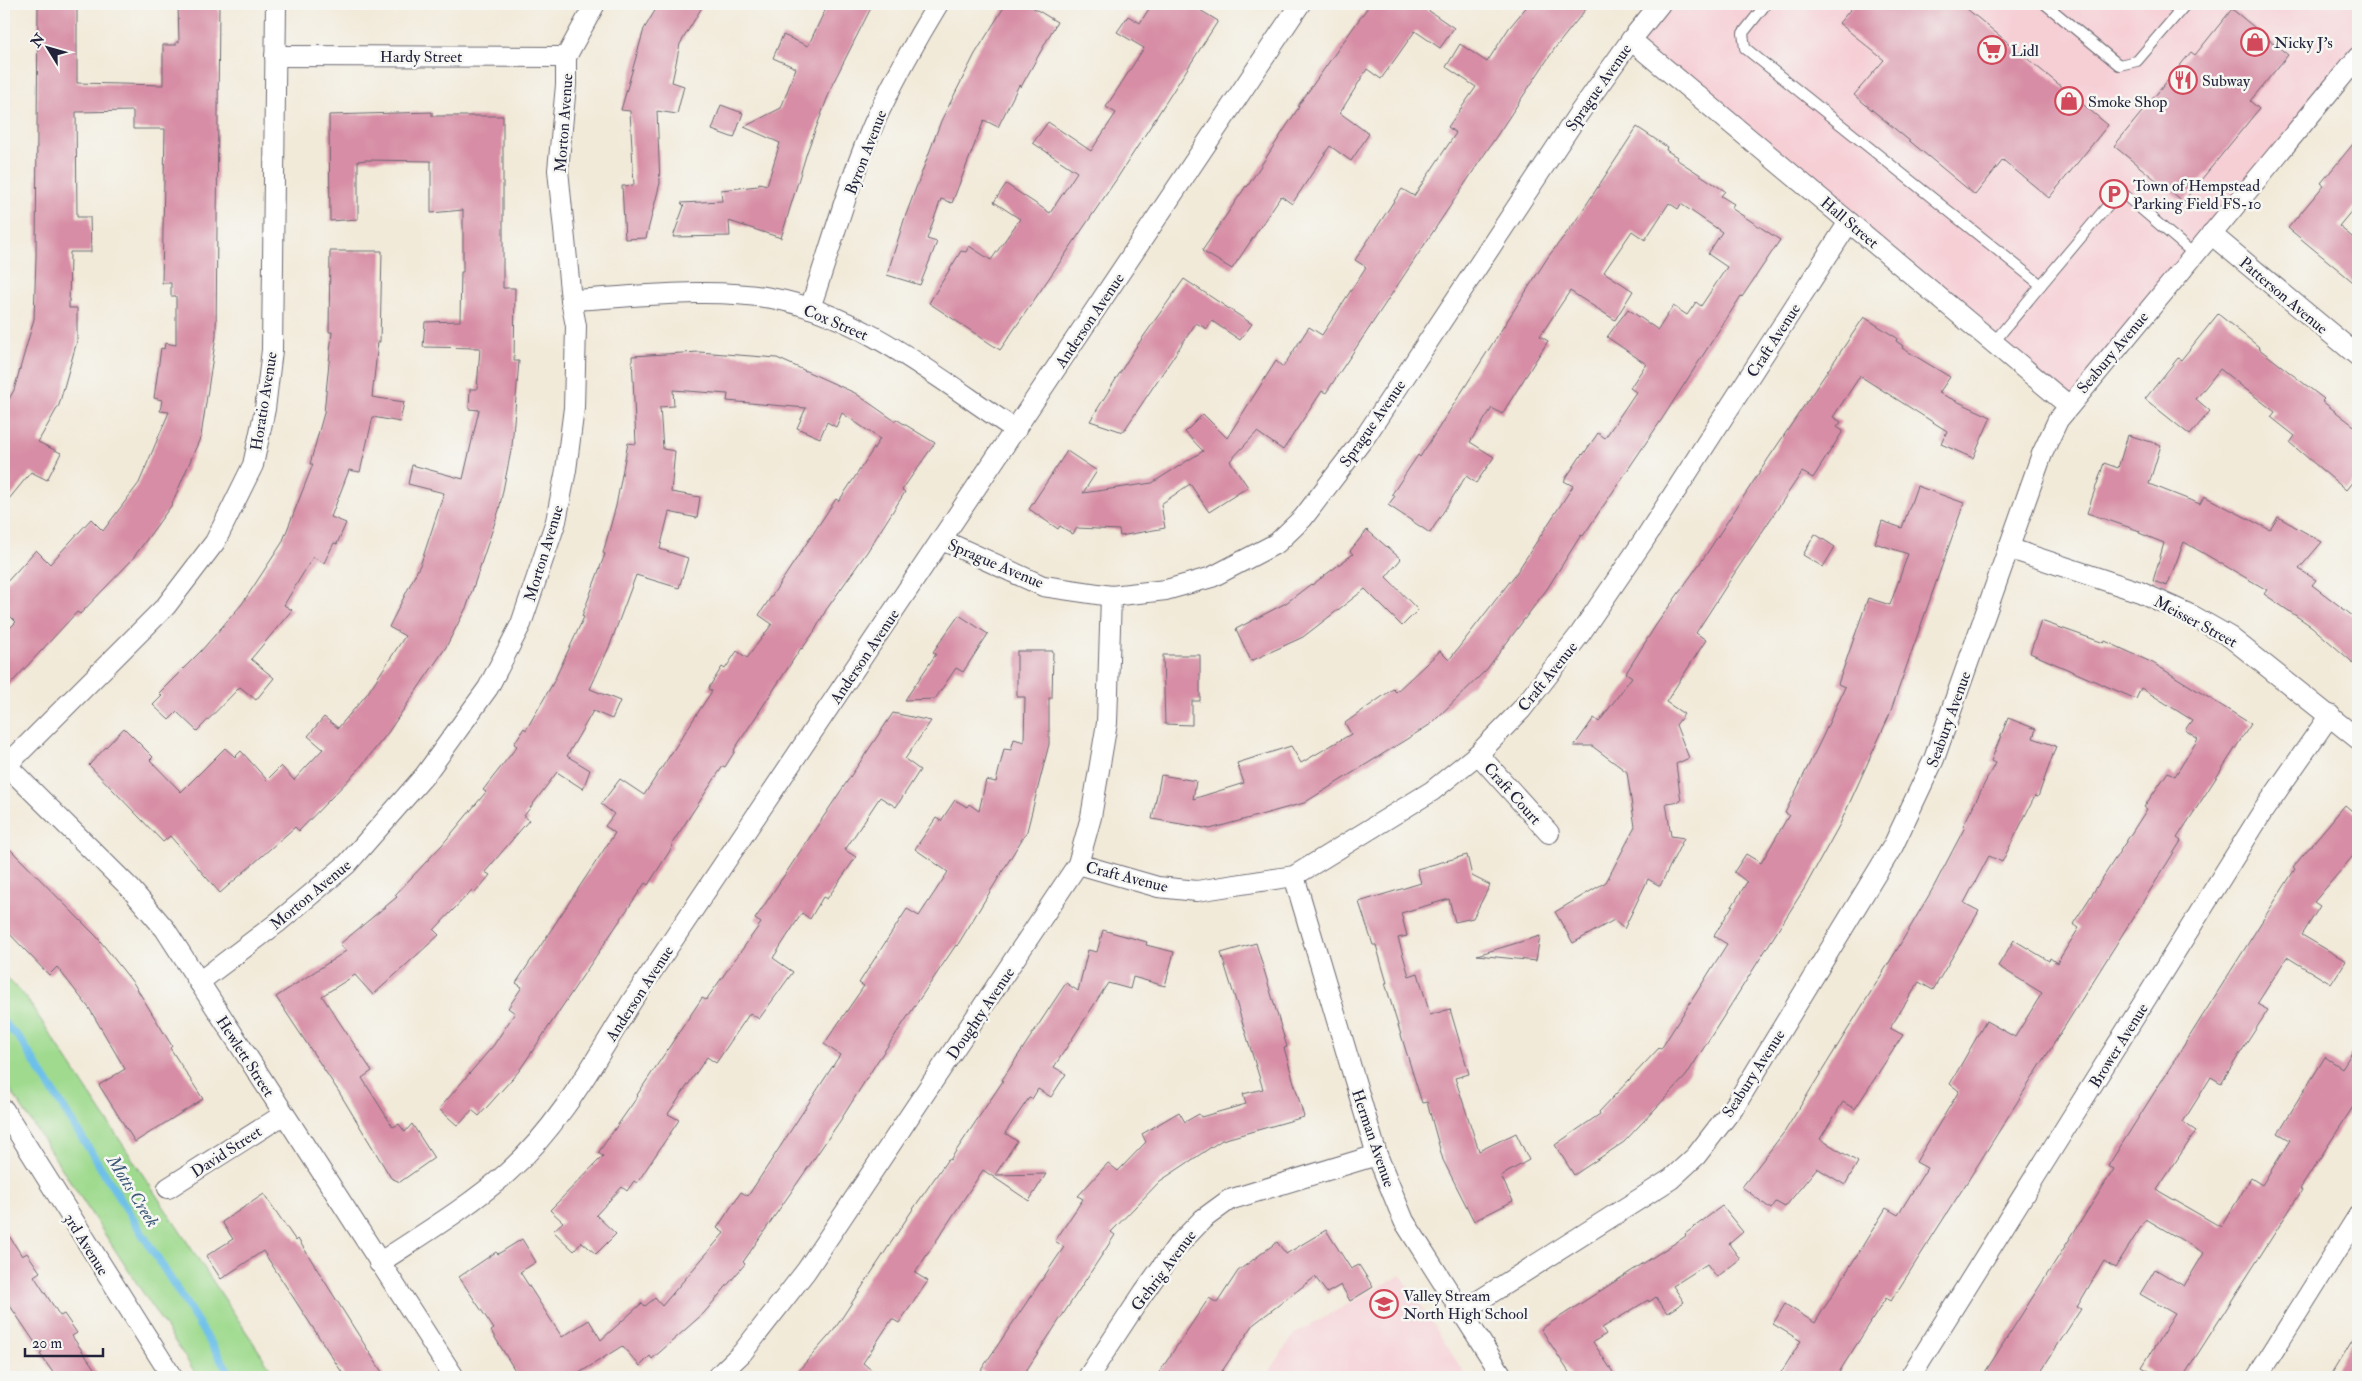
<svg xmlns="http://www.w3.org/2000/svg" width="2362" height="1381" viewBox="0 0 2362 1381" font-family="'IM FELL Double Pica',serif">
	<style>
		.built { fill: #f6cfd5 }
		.green { fill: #9fda8e; stroke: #607e64 }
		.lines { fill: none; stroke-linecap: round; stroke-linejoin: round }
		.stream { stroke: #6dc0e9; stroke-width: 8 }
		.building { fill: #d78da5 }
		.lane-casing { stroke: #6b6872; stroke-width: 12 }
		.street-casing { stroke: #6b6872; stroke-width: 22 }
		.lane { stroke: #fff; stroke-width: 10 }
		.street { stroke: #fff; stroke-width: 20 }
		.labels { text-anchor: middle; stroke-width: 5; stroke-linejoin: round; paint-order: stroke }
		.poi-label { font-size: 16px; fill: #22223b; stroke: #f6f6f2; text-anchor: start }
		.street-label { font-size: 16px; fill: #22223b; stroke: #f6f6f2 }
		.water-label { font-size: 18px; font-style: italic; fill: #3c5978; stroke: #f6f6f2 }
	</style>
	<rect width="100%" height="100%" fill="#f6f6f2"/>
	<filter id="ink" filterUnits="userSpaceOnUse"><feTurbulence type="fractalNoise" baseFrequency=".02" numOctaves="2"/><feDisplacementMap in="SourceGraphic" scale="10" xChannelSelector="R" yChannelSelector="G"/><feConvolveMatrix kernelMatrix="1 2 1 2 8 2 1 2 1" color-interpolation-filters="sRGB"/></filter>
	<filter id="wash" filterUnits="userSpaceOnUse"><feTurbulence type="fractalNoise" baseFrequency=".0096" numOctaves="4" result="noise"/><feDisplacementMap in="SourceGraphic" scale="20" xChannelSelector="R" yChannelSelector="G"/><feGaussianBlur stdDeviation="1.12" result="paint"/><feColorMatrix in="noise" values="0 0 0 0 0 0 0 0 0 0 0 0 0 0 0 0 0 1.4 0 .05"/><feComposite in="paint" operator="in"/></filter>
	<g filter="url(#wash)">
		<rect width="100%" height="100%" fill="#f2ead9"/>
		<g class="built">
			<polygon points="1666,4 2358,4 2358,57 2068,405 1634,42"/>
			<polygon points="1401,1275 1467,1377 1266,1377 1294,1334"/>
		</g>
		<polygon class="green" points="4,975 25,996 276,1377 198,1377 4,1080"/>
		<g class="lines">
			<polyline class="stream" points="4,1023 20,1039 232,1377"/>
		</g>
		<g id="blocks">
			<g class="building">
				<polygon points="38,4 77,4 77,83 163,85 163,45 176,45 176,42 179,42 178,4 219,4 216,336 201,436 171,506 131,561 80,614 77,612 4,691 4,634 16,622 4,610 4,585 36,550 50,564 91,519 103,531 139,483 169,412 160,411 162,400 154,398 161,348 164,349 165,343 176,345 176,296 171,296 171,283 162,283 165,129 133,129 133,111 76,112 77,217 90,217 91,252 70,252 69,308 77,308 77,341 59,405 38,442 61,453 47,480 31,472 4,505 4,408 14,390 34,319 36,257"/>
				<polygon points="659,4 704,4 680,44 672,82 684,86 677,114 657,111 660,183 646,238 625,239 622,186 634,185 630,111 621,110 644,29"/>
				<polygon points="828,4 873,4 833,83 807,152 781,238 729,221 730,236 673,237 684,206 681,203 722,201 721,190 758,186 759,183 767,185 780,143 744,127 781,108 796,68 773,58 783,35 808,46"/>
				<polygon points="1006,4 1027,4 1057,22 1021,87 1019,85 998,127 984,120 952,203 941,199 927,239 937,242 920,285 887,275 904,220 941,121 975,54"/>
				<polygon points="1152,4 1190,4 1218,21 1116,180 1000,350 929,303 961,251 966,252 969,246 991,260 1020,219 994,202 1006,184 1050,213 1077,172 1033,143 1048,122 1091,151 1116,113 1106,107 1144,48 1117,32 1128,16 1140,23"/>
				<polygon points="1370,4 1419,4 1454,28 1440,48 1415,31 1381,79 1367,69 1340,113 1369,134 1351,161 1330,146 1292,204 1281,196 1232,269 1202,251 1246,186 1247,187 1299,107 1298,106"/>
				<polygon points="1529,4 1590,4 1555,48 1326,393 1322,391 1283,450 1257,432 1230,461 1248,487 1209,512 1190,484 1161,504 1165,528 1120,536 1119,530 1077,528 1073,534 1060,526 1058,529 1029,509 1067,451 1097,471 1083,493 1152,483 1203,451 1185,432 1203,414 1227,438 1276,361 1283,367 1309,327 1322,335 1366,267 1355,260 1402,189 1414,196 1456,133 1448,127 1476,87 1446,67 1460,44 1487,62 1509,28"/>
				<polygon points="1855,4 1961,4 2108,125 2049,198 2003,160 1975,195 1854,95 1884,60 1839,23"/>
				<polygon points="2232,9 2288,55 2250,101 2259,109 2183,202 2114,146 2191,52 2195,55"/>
				<polygon points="721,105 743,113 734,138 712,130"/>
				<polygon points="432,112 432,116 503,116 503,288 515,288 514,361 519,361 512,446 499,510 467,606 446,647 387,734 358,770 299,831 295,827 220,893 170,836 163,842 89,765 124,728 153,757 150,760 181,792 225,748 235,757 241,751 267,780 281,766 294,780 323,749 308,736 324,717 338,728 367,694 405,636 389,627 421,563 444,493 408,484 412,465 463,479 479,410 469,409 470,389 477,389 480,348 423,347 425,322 460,321 461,272 463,272 463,210 431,213 431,161 366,160 358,161 358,219 330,221 329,115"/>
				<polygon points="1637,127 1667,147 1666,150 1677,157 1676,159 1725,191 1721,196 1734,204 1731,208 1780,240 1742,297 1741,296 1662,419 1583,536 1581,535 1547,589 1487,669 1431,724 1304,803 1210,829 1152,819 1161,775 1196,781 1193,799 1244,783 1237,763 1291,746 1301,763 1351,734 1345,723 1393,689 1396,692 1440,651 1449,660 1515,575 1573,486 1564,481 1582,454 1583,455 1598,433 1605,438 1636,392 1630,388 1646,364 1607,337 1628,309 1658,330 1673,306 1687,315 1696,302 1701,306 1727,267 1708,254 1722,232 1681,204 1678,209 1669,203 1645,240 1632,231 1604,272 1633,291 1615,320 1570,291 1540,336 1548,341 1502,414 1492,408 1470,442 1494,457 1476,483 1466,476 1430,533 1388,505 1395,496 1392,494 1418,455 1420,457 1548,257 1575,222"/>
				<polygon points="2358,138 2358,203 2339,226 2358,242 2358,286 2288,228 2324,185 2321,183"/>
				<polygon points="330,251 382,251 380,342 378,342 372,397 404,402 400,422 373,417 360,472 349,470 331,517 346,523 337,544 334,543 324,563 313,557 284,605 292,610 251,659 274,678 256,700 240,687 197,731 177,712 169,720 153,705 162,696 159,693 201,651 242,604 282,543 313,464 310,464 324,413 332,332 329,332"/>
				<polygon points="1184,279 1252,324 1240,340 1212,321 1207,329 1196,323 1123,432 1090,421 1134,350"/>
				<polygon points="2218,314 2259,347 2258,348 2324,399 2322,401 2358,429 2358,475 2346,490 2290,443 2295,436 2271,417 2275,412 2220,369 2196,399 2210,411 2190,435 2145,399 2178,358 2181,360"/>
				<polygon points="1864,317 1897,338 1896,341 1903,346 1902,348 1950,377 1939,393 1991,417 1973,458 1941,444 1947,431 1860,376 1833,417 1841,422 1837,427 1843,431 1813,478 1802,472 1734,574 1696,633 1706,640 1666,702 1684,714 1676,725 1689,758 1676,764 1681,801 1666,803 1671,836 1684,838 1660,886 1648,879 1624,929 1614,920 1573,943 1555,912 1606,882 1635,827 1627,772 1592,746 1574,746 1594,718 1599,722 1632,677 1626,673 1656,625 1705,556 1768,459"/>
				<polygon points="699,352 777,358 855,393 895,421 896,419 935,443 902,490 905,492 867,552 826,610 814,632 802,649 801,648 734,750 735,751 725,767 723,766 671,845 673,846 648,885 645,883 519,1071 479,1116 472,1110 458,1126 439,1109 493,1046 515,1013 508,1008 522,987 516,983 615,833 605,826 614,814 601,804 620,779 644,795 712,691 708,689 722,667 725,669 737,651 747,658 772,624 759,615 836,499 839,501 880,439 842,413 836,427 827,422 820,438 797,428 806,408 727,401 728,394 673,390 674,406 660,407 663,449 675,451 671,492 700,497 697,518 669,512 660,549 688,558 679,588 636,575 610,645 590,689 620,701 612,719 593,711 567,756 590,770 583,789 557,772 524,816 529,820 485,872 490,875 475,893 472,890 434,930 439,935 373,995 355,975 322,996 372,1071 362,1078 393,1127 399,1124 405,1132 412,1124 434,1158 400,1182 391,1178 339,1092 276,997 346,951 340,944 397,897 395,895 442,845 486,792 483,790 515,749 517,746 514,744 524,728 526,730 553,683 584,617 582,616 605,554 603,553 616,506 628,443 636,444 632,356"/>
				<polygon points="2128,435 2161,445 2149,484 2200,504 2204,496 2270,530 2278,517 2322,542 2299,569 2316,580 2312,585 2358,620 2358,667 2311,626 2264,594 2267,590 2184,542 2167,586 2153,581 2164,543 2139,533 2140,531 2087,513 2104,463 2118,468"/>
				<polygon points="1917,486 1964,503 1889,716 1840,824 1804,889 1686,1076 1624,1142 1574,1175 1555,1145 1600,1114 1599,1112 1659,1048 1661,1049 1727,944 1714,936 1747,882 1734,872 1746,854 1761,863 1789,815 1785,813 1823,736 1845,687 1838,684 1868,598 1890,605 1908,554 1875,543 1882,521 1902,528"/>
				<polygon points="1367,530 1401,559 1386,577 1418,610 1402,626 1365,589 1303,637 1251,661 1236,629 1286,603 1311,584 1312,585 1353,554 1350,551"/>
				<polygon points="1815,534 1835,547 1823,567 1803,555"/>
				<polygon points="959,615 988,634 963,672 956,668 935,699 905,700 936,654 933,652"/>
				<polygon points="2041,621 2104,643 2105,641 2153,663 2251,724 2177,838 2181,841 1969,1179 1891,1301 1886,1298 1836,1377 1778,1377 1801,1341 1773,1324 1785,1304 1815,1323 1886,1208 1898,1215 1927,1168 1916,1162 1959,1091 1950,1084 1986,1021 2015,1037 2042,993 1998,966 2014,940 2049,961 2050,958 2057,963 2079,928 2073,924 2147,809 2144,807 2168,772 2175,776 2198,739 2185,730 2192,720 2141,688 2136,699 2030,653"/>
				<polygon points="1017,651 1053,651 1052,698 1049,698 1049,744 1027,831 957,946 956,945 877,1062 840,1121 743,1262 745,1264 704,1313 652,1359 650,1356 640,1366 622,1346 573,1377 519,1377 491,1331 494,1329 459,1277 496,1252 498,1254 522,1239 536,1262 520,1272 562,1337 589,1320 601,1340 642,1303 645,1306 655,1298 662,1306 724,1233 717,1228 741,1192 748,1196 840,1055 824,1044 864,986 859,983 907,909 919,916 948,872 915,849 936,818 941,821 955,800 967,807 969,804 979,811 986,780 996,782 1004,749 1011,750 1014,739 1024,742 1025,697 1017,697"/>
				<polygon points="1163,655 1200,655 1200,701 1192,701 1192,725 1165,724"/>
				<polygon points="893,713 931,721 905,759 920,770 896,807 880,797 845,850 856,857 827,899 823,897 810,919 802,913 773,958 793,972 759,1019 750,1013 716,1063 707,1057 668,1114 679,1120 637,1183 634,1181 627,1191 622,1187 596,1215 616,1234 596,1254 582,1242 574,1251 553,1231 563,1222 550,1210 603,1156 598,1153 638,1096 637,1095 702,998 706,1000 761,923 755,919"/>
				<polygon points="2008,718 2036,729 2033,738 2056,746 2038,797 2035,796 2002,862 1989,856 1964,903 1979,911 1933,990 1919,982 1890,1028 1903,1035 1855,1109 1843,1102 1820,1139 1858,1162 1845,1185 1817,1168 1785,1207 1776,1202 1771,1209 1742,1187 1785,1131 1898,948 1932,890 1965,827 1963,826 1995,763 1991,761"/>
				<polygon points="2345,805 2358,816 2358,850 2314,902 2320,906 2302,935 2346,961 2331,984 2287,957 2257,1004 2268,1010 2221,1083 2211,1077 2183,1122 2196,1131 2157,1190 2221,1227 2251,1178 2262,1185 2290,1140 2278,1133 2325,1057 2342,1068 2358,1043 2358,1099 2300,1189 2302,1190 2292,1206 2183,1377 2159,1377 2142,1367 2175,1314 2140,1294 2155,1269 2184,1286 2204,1253 2146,1219 2115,1268 2104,1261 2077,1307 2081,1309 2037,1377 1982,1377 2114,1169 2108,1166 2295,869 2293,867"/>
				<polygon points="4,843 97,937 134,984 172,1046 170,1048 203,1099 135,1142 99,1085 125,1069 89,1008 57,967 49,975 4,928"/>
				<polygon points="1467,855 1472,876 1490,885 1473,918 1455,922 1449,899 1401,913 1407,936 1398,938 1409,976 1418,973 1430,1015 1450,1009 1469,1074 1455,1078 1479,1151 1516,1133 1529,1160 1501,1176 1513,1201 1474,1221 1443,1160 1427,1102 1422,1103 1385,983 1387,983 1376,945 1373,945 1359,902 1421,883 1417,869"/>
				<polygon points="1103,930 1147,942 1146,945 1174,952 1165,986 1133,977 1130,989 1108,983 1054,1067 1066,1074 1051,1097 1038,1089 1032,1099 1029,1098 1005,1133 1017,1141 995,1175 1046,1174 1029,1201 983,1170 915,1273 928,1281 899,1323 892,1319 863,1363 880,1377 793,1377 834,1330 911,1212 948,1159 950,1160 1003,1081 1002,1080 1066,983 1078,991 1088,950 1097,952"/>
				<polygon points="1540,936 1536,961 1477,955"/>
				<polygon points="1256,943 1287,1047 1284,1048 1304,1117 1222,1140 1160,1181 1111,1232 1115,1235 1022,1377 992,1377 981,1370 1064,1247 1055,1241 1083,1199 1078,1196 1108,1163 1118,1171 1146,1142 1142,1134 1179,1112 1185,1122 1199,1114 1201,1117 1246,1104 1243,1094 1263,1089 1221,953"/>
				<polygon points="264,1194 296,1241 298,1239 385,1377 345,1377 263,1251 221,1279 206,1256 233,1239 222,1222"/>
				<polygon points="1722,1206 1743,1232 1729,1244 1740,1259 1717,1277 1707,1264 1673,1286 1684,1302 1667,1313 1656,1297 1649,1302 1648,1300 1602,1328 1606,1334 1593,1342 1616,1377 1572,1377 1541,1329 1686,1236 1685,1234"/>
				<polygon points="4,1228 22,1256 27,1253 40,1272 34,1276 60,1316 64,1314 77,1333 72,1336 100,1377 56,1377 40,1354 42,1353 4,1297"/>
				<polygon points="1326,1230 1351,1269 1359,1265 1373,1287 1350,1301 1341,1285 1327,1293 1315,1277 1254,1324 1218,1377 1156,1377 1209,1298 1217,1303 1238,1271 1277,1242 1286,1254"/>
				<polygon points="2358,1331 2358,1377 2330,1377"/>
			</g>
		</g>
	</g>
	<g filter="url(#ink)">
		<use href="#blocks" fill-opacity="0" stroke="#6b6872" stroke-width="1"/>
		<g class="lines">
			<defs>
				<g id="lane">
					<polyline points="1766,4 1743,33 1745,48 2041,285 1994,342"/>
					<polyline points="2045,4 2119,65 2137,61 2186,4"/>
					<polyline points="2170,4 2179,12"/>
					<polyline points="2041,285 2120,191 2194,254"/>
				</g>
				<g id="street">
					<polyline points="1631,40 2068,405"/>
					<polyline points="275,56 566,57"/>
					<polyline points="2211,234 2358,356"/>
					<path d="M571 300C636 297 706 287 771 298 862 314 940 380 1016 430"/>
					<path d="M810 308C832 244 850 176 878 114 896 76 916 40 938 4"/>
					<polyline points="942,540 1043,586 1111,596 1166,590 1212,577 1277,543 1303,518 1367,434 1577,116 1631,40 1660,4"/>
					<polyline points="2008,548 2140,592 2193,616 2230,637 2358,739"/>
					<polyline points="1478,754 1549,833"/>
					<polyline points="4,763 130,888 165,929 454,1377"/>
					<polyline points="6,766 166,606 215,542 253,465 265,409 272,350 276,4"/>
					<polyline points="1078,864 1158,887 1197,891 1294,876 1432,791 1478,754 1521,710 1580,634 1644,540 1849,222"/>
					<polyline points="1294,876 1377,1155 1404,1221 1503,1377"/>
					<polyline points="199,982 277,923 347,864 425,775 488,688 521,624 556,521 566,470 574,408 576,326 571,300 558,170 566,85 566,57 595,4"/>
					<polyline points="4,1110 172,1377"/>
					<polyline points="168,1188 283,1115"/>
					<path d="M379 1263C423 1234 468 1207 507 1173 560 1126 595 1060 632 1001L1300 4"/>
					<polyline points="1461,1312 1671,1179 1696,1156 1736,1104 1893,846 1934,759 2042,454 2058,420 2358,57"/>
					<polyline points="717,1377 742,1353 806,1271 1078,864 1091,817 1107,723 1111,596"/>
					<polyline points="1088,1377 1144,1292 1177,1246 1203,1219 1229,1200 1377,1155"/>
					<polyline points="1910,1377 2263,811 2330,715"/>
					<polyline points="2257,1377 2358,1216"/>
				</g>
			</defs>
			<use href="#lane" class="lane-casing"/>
			<use href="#street" class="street-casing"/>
			<use href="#lane" class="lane"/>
			<use href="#street" class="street"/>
		</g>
	</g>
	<defs>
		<symbol id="shop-ring" viewBox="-11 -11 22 22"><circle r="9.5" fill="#f6f6f2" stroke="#d1495b" stroke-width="1.5"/><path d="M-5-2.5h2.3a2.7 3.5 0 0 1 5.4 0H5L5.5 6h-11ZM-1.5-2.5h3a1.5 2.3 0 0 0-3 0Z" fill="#d1495b"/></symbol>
		<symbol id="supermarket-ring" viewBox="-11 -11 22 22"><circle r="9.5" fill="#f6f6f2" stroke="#d1495b" stroke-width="1.5"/><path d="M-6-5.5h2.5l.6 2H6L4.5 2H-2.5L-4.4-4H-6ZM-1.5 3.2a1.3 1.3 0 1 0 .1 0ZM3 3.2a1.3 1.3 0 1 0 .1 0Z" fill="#d1495b"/></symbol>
		<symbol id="restaurant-ring" viewBox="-11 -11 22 22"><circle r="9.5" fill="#f6f6f2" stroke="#d1495b" stroke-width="1.5"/><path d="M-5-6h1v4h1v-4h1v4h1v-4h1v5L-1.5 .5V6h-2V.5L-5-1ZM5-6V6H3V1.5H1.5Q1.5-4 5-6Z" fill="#d1495b"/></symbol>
		<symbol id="parking-ring" viewBox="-11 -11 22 22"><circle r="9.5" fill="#f6f6f2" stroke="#d1495b" stroke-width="1.5"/><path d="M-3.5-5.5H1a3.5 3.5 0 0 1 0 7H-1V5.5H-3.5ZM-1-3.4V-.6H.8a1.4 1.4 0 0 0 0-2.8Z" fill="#d1495b"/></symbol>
		<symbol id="school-ring" viewBox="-11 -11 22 22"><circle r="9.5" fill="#f6f6f2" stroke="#d1495b" stroke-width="1.5"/><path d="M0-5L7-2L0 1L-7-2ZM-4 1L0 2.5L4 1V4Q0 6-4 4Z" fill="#d1495b"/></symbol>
	</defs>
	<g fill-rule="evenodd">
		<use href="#shop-ring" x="2239" y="26" width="32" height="32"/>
		<use href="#supermarket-ring" x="1976" y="34" width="32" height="32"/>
		<use href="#restaurant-ring" x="2167" y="64" width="32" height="32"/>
		<use href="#shop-ring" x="2053" y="85" width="32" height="32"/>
		<use href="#parking-ring" x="2098" y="178" width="32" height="32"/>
		<use href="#school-ring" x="1368" y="1288" width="32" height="32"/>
	</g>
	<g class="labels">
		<g class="poi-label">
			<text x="2274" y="48">Nicky J's</text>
			<text x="2011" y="56">Lidl</text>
			<text x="2202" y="86">Subway</text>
			<text x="2088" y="107">Smoke Shop</text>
			<text x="2133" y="191">Town of Hempstead<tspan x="2133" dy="18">Parking Field FS-10</tspan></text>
			<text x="1403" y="1301">Valley Stream<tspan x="1403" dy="18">North High School</tspan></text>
		</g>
		<g class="street-label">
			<text x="421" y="62">Hardy Street</text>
			<text transform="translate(1598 87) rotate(-55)" y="6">Sprague Avenue</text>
			<text transform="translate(563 123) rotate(-86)" y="6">Morton Avenue</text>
			<text transform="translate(865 152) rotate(-69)" y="6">Byron Avenue</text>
			<text transform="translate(1850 222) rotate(40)" y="6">Hall Street</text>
			<text transform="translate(2284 295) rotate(40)" y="6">Patterson Avenue</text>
			<text transform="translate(1089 320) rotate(-56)" y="6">Anderson Avenue</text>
			<text transform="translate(836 322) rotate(23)" y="6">Cox Street</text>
			<text transform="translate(1773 340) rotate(-57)" y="6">Craft Avenue</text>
			<text transform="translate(2112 352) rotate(-50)" y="6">Seabury Avenue</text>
			<text transform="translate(263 401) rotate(-81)" y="6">Horatio Avenue</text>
			<text transform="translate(1372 423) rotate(-55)" y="6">Sprague Avenue</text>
			<text transform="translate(543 553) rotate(-73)" y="6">Morton Avenue</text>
			<text transform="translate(996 563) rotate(23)" y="6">Sprague Avenue</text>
			<text transform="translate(2196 621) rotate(28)" y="6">Meisser Street</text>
			<text transform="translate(864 656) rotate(-56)" y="6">Anderson Avenue</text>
			<text transform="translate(1547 676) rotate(-51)" y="6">Craft Avenue</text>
			<text transform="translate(1948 719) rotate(-70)" y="6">Seabury Avenue</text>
			<text transform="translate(1513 793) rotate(48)" y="6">Craft Court</text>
			<text transform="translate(1127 876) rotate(14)" y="6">Craft Avenue</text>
			<text transform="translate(310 894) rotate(-40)" y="6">Morton Avenue</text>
			<text transform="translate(639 993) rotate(-57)" y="6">Anderson Avenue</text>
			<text transform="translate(980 1013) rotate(-56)" y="6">Doughty Avenue</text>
			<text transform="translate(2118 1045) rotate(-58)" y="6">Brower Avenue</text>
			<text transform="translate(246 1056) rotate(57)" y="6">Hewlett Street</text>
			<text transform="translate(1753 1073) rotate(-57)" y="6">Seabury Avenue</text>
			<text transform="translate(1374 1138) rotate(71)" y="6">Herman Avenue</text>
			<text transform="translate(226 1151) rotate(-33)" y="6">David Street</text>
			<text transform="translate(87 1244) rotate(58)" y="6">3rd Avenue</text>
			<text transform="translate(1163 1270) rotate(-53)" y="6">Gehrig Avenue</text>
		</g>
		<g class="water-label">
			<text transform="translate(133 1191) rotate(58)" y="6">Motts Creek</text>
		</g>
	</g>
	<rect width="2362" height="1381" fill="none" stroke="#f6f6f2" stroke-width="20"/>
	<g transform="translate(48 48) rotate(307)" stroke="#f6f6f2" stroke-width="4" paint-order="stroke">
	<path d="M0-4L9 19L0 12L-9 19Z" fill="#22223b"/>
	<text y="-8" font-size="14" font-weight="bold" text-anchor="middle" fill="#22223b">N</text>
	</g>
	<path d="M25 1348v8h78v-8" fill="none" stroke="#22223b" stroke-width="2.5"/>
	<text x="32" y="1348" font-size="15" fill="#22223b" stroke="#f6f6f2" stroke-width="4" paint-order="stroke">20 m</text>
</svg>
